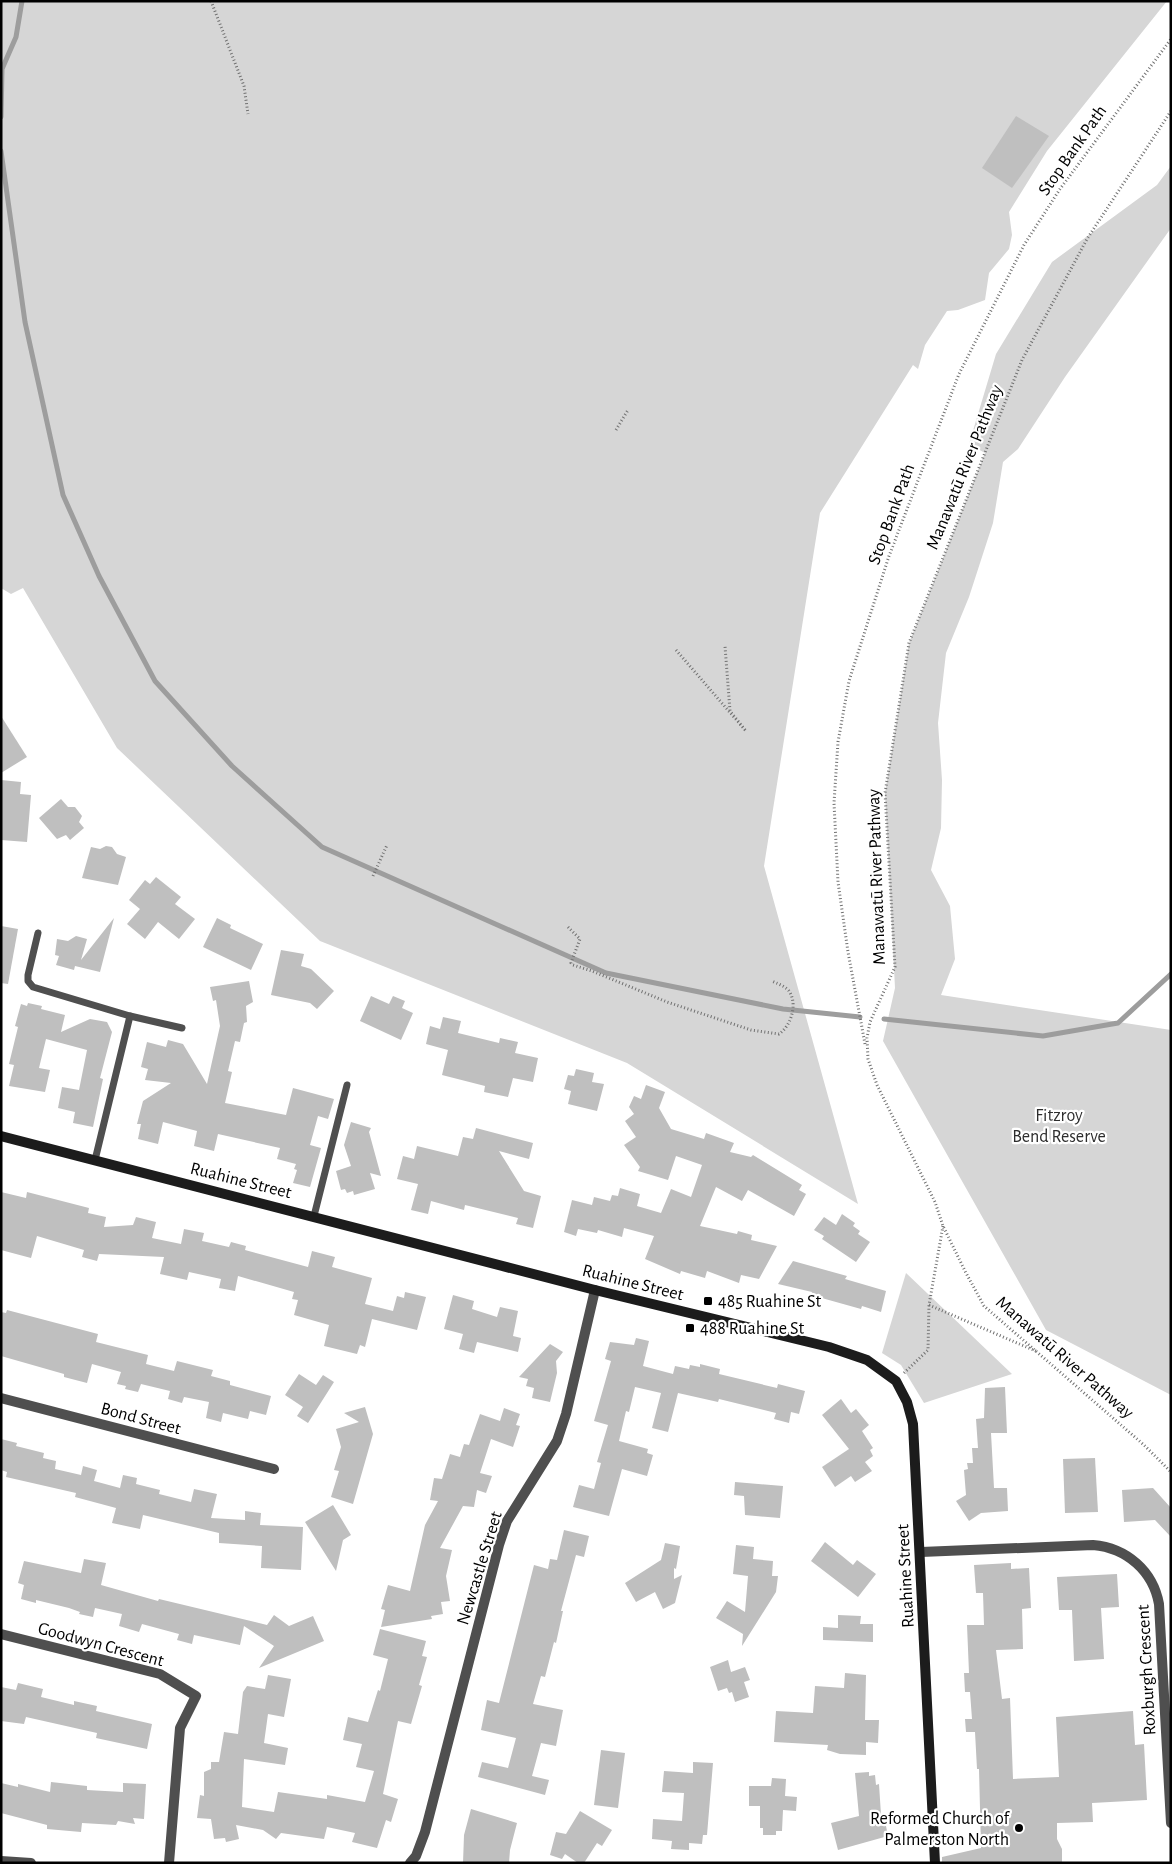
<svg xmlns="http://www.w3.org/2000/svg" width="1172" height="1864" viewBox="0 0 1172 1864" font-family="'Alegreya Sans',sans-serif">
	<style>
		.green { fill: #d6d6d6 }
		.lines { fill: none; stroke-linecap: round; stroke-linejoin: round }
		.stream { stroke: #9d9d9d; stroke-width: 5 }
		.building { fill: #bfbfbf }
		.path { stroke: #717171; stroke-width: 3; stroke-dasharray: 1 2.5; stroke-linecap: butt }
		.lane { stroke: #4f4f4f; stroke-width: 7 }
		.street { stroke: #4f4f4f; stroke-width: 10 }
		.secondary { stroke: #1c1c1c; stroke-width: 10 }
		.poi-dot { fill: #000; stroke: #fff; stroke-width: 2 }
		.labels { text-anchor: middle; stroke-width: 4.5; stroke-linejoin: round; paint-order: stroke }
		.street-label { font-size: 18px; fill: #000; stroke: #fff }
		.park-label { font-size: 18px; fill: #2d2d2d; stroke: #fff }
		.poi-label { font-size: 18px; fill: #000; stroke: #fff; text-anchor: start }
	</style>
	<rect width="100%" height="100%" fill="#fff"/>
	<g class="green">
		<polygon points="1,1 1167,1 1047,151 1009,212 1012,235 1009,249 989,273 985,300 958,310 947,311 925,345 918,369 913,365 820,513 764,866 858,1204 627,1063 320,941 117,748 23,588 11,594 1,588"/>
		<polygon points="1171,166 1171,228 1065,377 1018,449 1003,462 993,523 969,597 946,653 938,723 942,780 941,828 931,870 950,906 955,959 941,995 1171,1030 1171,1395 1046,1330 883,1041 895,988 885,793 909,643 985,453 969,444 996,354 1052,262 1157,185"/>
		<polygon points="906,1273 1012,1374 924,1403 901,1365 882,1353"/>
	</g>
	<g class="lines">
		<g class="stream">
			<polyline points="1,117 2,69 16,37 22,1"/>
			<polyline points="1,151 25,322 63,495 99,576 155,681 232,766 322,847 606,973 783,1009 860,1017"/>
			<polyline points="884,1019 1043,1036 1118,1023 1171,974"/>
		</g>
	</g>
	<g class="building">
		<polygon points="1016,116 1049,136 1012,188 982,168"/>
		<polygon points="1,716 27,757 1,773"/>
		<polygon points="1,780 21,782 20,794 31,795 27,842 1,840"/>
		<polygon points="61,799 68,807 75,807 82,816 79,822 84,828 70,840 66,835 57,839 39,818"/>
		<polygon points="106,846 112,847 117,854 126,857 118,885 82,878 91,847 100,849"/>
		<polygon points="156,877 181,897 175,904 195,919 179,939 158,922 145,939 127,924 140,909 129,900 145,880 150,884"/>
		<polygon points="114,918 100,972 75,966 74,970 56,965 59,956 55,955 57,939 68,941 76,936 87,939 81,960"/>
		<polygon points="217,918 231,925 230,928 263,944 251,970 203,947"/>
		<polygon points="1,926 18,929 8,984 1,983"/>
		<polygon points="281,950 304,954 301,966 311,969 334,991 317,1009 310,1003 271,995"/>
		<polygon points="249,981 253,1002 246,1006 247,1022 244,1023 240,1042 235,1041 228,1071 232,1072 225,1103 286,1115 293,1088 334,1099 328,1119 318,1116 310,1145 321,1148 310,1187 293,1183 297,1170 294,1169 296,1164 277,1159 280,1148 218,1134 214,1151 194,1146 197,1131 163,1122 158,1144 138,1139 141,1124 137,1124 143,1101 171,1083 145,1080 148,1069 141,1067 147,1042 166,1047 168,1040 183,1044 207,1084 220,1026 216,1000 213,1001 210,987"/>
		<polygon points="371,996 389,1004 393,996 405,1001 402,1008 413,1013 401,1040 360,1021"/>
		<polygon points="28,1003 42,1006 41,1009 65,1015 61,1032 90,1019 107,1022 112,1032 100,1078 103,1079 93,1127 73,1123 75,1112 58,1108 62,1087 79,1090 87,1050 46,1039 39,1068 50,1070 45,1092 9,1086 14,1065 9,1064 18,1027 15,1026 21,1004 27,1006"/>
		<polygon points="443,1017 461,1021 458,1033 499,1043 500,1038 518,1042 515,1053 538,1058 533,1082 513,1078 508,1097 484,1092 485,1086 442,1075 448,1050 426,1044 430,1026 440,1029"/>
		<polygon points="576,1069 594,1073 592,1082 604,1084 597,1111 568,1104 571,1091 564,1089 568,1075 574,1076"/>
		<polygon points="646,1085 665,1092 659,1108 671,1129 704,1139 706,1133 734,1143 730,1152 751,1157 753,1155 802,1185 799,1190 806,1194 794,1216 748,1190 742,1201 716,1187 700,1226 737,1234 738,1231 752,1235 751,1240 777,1246 759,1279 741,1275 739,1283 707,1271 705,1278 681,1271 680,1274 645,1259 654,1236 624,1228 622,1237 598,1230 597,1233 578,1229 576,1236 564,1232 572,1200 592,1205 594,1197 610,1201 612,1195 618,1196 620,1188 640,1194 637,1206 661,1213 671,1189 691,1197 702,1165 676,1156 668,1180 638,1171 640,1167 624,1145 636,1137 625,1121 634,1114 629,1107 634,1096 641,1099"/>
		<polygon points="351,1122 371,1128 369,1132 381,1176 370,1173 375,1189 354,1195 353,1191 347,1193 345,1189 341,1190 336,1171 351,1166 344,1145"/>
		<polygon points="476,1128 533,1143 529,1159 499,1151 524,1191 541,1196 533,1228 516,1224 518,1218 465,1205 464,1210 431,1201 428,1214 411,1210 418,1184 397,1179 403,1156 414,1159 417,1146 458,1156 463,1137 473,1139"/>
		<polygon points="1,1192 26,1198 27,1192 89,1208 88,1213 106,1217 104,1227 133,1225 136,1217 156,1222 152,1238 181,1244 184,1229 204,1233 202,1241 229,1247 231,1242 246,1246 245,1250 308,1267 312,1251 335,1257 332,1267 372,1278 365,1304 393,1311 397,1296 404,1298 405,1292 426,1297 417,1330 372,1319 365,1347 360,1345 357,1354 324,1346 329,1325 294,1315 298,1300 292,1299 294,1292 238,1276 235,1291 219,1288 221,1279 189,1272 187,1280 160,1274 164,1257 99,1254 97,1261 82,1257 84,1250 37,1236 31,1258 1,1250"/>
		<polygon points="842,1214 855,1223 853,1226 860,1231 858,1234 870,1242 856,1262 822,1239 824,1236 814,1230 824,1217 836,1225"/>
		<polygon points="793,1261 847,1276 845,1279 886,1291 881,1312 862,1306 861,1309 811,1295 812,1292 778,1284"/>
		<polygon points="453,1295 474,1301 472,1309 497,1317 500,1307 518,1311 513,1336 521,1338 518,1352 477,1342 474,1353 459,1349 463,1334 444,1329"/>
		<polygon points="7,1310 98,1334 96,1342 148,1355 146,1364 174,1371 177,1361 213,1370 211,1376 230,1381 230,1385 271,1396 266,1415 250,1411 248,1419 223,1413 221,1422 206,1418 209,1402 184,1397 182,1403 168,1399 170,1391 141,1384 138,1392 125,1389 126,1386 117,1384 121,1372 92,1364 87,1383 64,1377 64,1374 1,1356 1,1312 6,1313"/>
		<polygon points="636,1338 649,1341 643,1366 673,1374 675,1366 689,1369 690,1365 700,1367 700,1364 720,1369 719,1374 777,1388 778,1384 805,1391 799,1414 791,1412 789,1423 774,1419 776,1413 719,1399 718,1402 678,1393 668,1432 652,1428 661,1393 635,1387 629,1412 626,1411 619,1441 648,1449 647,1453 653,1455 647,1476 622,1469 609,1516 573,1507 579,1485 594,1489 601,1463 597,1462 608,1425 594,1421 611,1361 605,1359 610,1342 634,1345"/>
		<polygon points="550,1344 563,1352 556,1361 557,1373 550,1402 532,1398 534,1388 526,1386 528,1379 519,1377"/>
		<polygon points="299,1374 316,1385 323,1375 334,1382 308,1423 297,1416 303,1407 285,1395"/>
		<polygon points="1005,1387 1007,1433 991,1433 994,1488 1007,1488 1008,1511 981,1513 969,1521 956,1501 966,1495 964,1470 968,1469 967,1463 973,1463 972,1448 978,1448 976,1419 984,1418 985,1388"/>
		<polygon points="841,1399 851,1413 856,1409 869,1425 862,1431 873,1448 870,1450 873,1456 865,1462 872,1471 855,1482 851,1476 835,1487 822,1467 849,1449 822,1415"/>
		<polygon points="365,1407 373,1434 353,1504 331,1497 339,1471 334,1470 341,1447 336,1429 359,1422 344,1413"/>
		<polygon points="504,1408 520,1414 516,1425 520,1426 513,1447 491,1439 480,1473 492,1476 486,1493 477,1490 474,1507 463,1506 440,1548 452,1550 446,1576 450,1601 441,1602 443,1614 431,1616 432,1619 381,1627 385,1610 381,1609 388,1585 410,1591 425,1525 438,1501 430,1500 434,1478 442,1479 450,1454 460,1457 464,1444 469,1445 480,1414 500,1421"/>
		<polygon points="1,1439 17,1443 16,1446 44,1453 43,1458 56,1461 55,1469 81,1475 83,1466 97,1470 94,1481 120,1488 123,1475 137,1478 136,1484 160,1490 159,1494 191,1502 194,1489 217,1494 211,1518 245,1520 245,1511 261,1513 260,1525 303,1527 301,1570 261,1568 262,1546 219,1543 219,1533 143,1515 140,1529 112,1523 116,1508 75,1497 76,1493 6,1477 7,1472 1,1470"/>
		<polygon points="1095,1458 1098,1512 1065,1513 1063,1459"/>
		<polygon points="735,1482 783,1486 780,1518 745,1515 744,1496 734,1495"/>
		<polygon points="1153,1488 1171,1508 1171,1537 1155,1520 1124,1522 1122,1490"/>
		<polygon points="333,1505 351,1535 343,1540 336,1571 305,1522"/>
		<polygon points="564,1530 589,1536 584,1557 576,1555 561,1611 563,1611 556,1643 554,1642 545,1677 541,1676 533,1704 563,1710 556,1746 541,1743 532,1776 549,1780 545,1795 478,1777 482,1762 508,1768 516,1738 481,1730 487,1700 499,1703 534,1565 548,1569 550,1559 557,1560"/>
		<polygon points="825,1542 853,1565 857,1560 876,1574 858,1597 811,1561"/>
		<polygon points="665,1543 680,1546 676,1569 674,1568 674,1579 682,1575 675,1603 663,1609 655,1592 636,1602 625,1583 661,1560"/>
		<polygon points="736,1545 754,1547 753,1559 773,1561 772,1576 778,1576 776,1592 742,1646 743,1634 716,1618 727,1601 745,1612 748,1576 733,1574"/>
		<polygon points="84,1559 106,1563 101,1585 158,1601 159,1599 267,1625 274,1615 289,1626 313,1616 324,1641 259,1668 274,1646 244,1626 240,1645 194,1635 192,1644 177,1640 179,1634 142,1624 139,1632 119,1626 122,1614 95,1608 93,1617 79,1614 80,1612 69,1608 36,1600 36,1603 21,1599 24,1585 18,1583 24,1561 81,1573"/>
		<polygon points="1011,1563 1011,1569 1029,1568 1031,1608 1022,1609 1023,1649 996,1650 1002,1699 1010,1698 1013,1779 1059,1777 1056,1717 1133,1711 1135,1745 1144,1744 1147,1800 1092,1803 1093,1822 1057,1823 1057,1839 1062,1849 1062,1863 942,1863 942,1857 981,1848 979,1769 977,1769 975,1732 966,1732 965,1719 972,1719 970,1692 965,1692 964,1673 969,1673 967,1625 984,1625 983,1593 976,1593 974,1565"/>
		<polygon points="1117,1574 1119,1607 1101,1608 1104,1659 1074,1661 1072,1610 1059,1610 1057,1577"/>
		<polygon points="838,1615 861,1616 860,1624 873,1624 873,1642 823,1640 823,1627 838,1628"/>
		<polygon points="380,1629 426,1641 422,1656 427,1657 419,1685 422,1686 411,1724 398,1721 383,1794 398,1799 391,1822 386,1820 377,1848 352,1842 355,1833 327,1827 324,1839 281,1833 276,1839 263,1830 236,1825 239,1839 226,1842 225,1838 214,1839 211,1819 197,1818 200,1795 204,1796 204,1772 211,1769 211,1762 219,1762 224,1732 238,1734 243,1692 247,1686 265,1689 268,1675 291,1679 284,1717 268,1714 264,1743 288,1748 285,1765 244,1759 242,1807 274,1812 278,1792 327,1799 327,1795 365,1802 374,1771 356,1767 362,1744 343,1740 348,1717 368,1722 378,1690 380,1691 388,1659 373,1655"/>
		<polygon points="728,1660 731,1672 745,1667 750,1680 744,1682 749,1697 735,1702 732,1692 729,1693 727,1688 718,1691 710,1667"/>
		<polygon points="845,1673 866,1675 865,1720 879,1720 878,1743 866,1742 866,1755 840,1754 827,1750 828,1745 774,1742 776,1711 813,1713 815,1686 844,1688"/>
		<polygon points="18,1683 43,1689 41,1697 74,1705 74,1701 97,1706 96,1711 152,1724 147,1749 96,1738 97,1733 26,1717 24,1724 1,1721 1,1687 16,1690"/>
		<polygon points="601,1750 625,1753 618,1808 594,1805"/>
		<polygon points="693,1762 713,1763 707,1835 703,1835 702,1844 689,1843 689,1850 671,1849 672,1841 652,1839 653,1819 682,1821 684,1793 662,1792 664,1771 693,1773"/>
		<polygon points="869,1772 869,1776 875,1775 876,1785 879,1784 881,1815 884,1816 888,1836 838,1850 831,1823 859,1816 855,1773"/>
		<polygon points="772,1778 786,1779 785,1796 797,1797 796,1811 783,1810 782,1831 776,1831 776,1835 763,1835 763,1828 760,1828 760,1806 749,1806 749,1786 771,1786"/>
		<polygon points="51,1782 87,1786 87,1790 123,1792 123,1783 146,1784 144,1819 133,1818 135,1824 118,1821 116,1825 82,1823 81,1832 47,1829 47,1825 1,1813 1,1783 18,1787 18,1784 50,1792"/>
		<polygon points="471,1809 517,1823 510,1850 509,1863 463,1863 464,1835"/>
		<polygon points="580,1811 612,1830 602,1846 597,1843 584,1863 578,1863 565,1854 562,1859 550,1855 556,1832 566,1834"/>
	</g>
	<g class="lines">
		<g class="path">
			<polyline points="211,1 244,86 248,114"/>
			<polyline points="1171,111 1087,239 1022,360 909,643 885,793 895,967 870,1022 867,1038 868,1059 877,1085 935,1202 943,1226 966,1273 984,1306 1144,1445 1171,1472"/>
			<polyline points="616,430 628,410"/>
			<polyline points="676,650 746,731 730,711 725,646"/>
			<polyline points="373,876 387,845"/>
			<path d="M568 927 580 939 571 963 573 965 592 971 667 1002 751 1030 779 1034C791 1026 798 1004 789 991 785 986 778 984 772 981"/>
			<polyline points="865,1044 848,952 838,882 834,803 838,742 849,681 889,556 959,374 1024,245 1060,189 1171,39"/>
			<polyline points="929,1305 1038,1352"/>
			<polyline points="904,1373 928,1350 929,1305 943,1226"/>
		</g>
		<g class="lane">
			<polyline points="38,933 28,975 28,981 33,987 130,1016 182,1028"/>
			<polyline points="95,1160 130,1016"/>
			<polyline points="314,1216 347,1085"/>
		</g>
		<g class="street">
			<polyline points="1,1398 274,1469"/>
			<path d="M921 1552 1093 1545C1127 1548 1153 1571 1159 1604L1171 1823"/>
			<polyline points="1,1634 160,1674 196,1696 180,1728 169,1863"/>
			<polyline points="1,1861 31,1863"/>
			<polyline points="410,1863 416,1856 425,1832 499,1545 507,1521 557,1441 566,1414 595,1290"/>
		</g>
		<polyline class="secondary" points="1,1136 595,1290 829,1347 867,1360 896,1381 907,1402 913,1424 935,1863"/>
	</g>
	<g class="poi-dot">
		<rect x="703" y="1296" width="10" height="10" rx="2.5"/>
		<rect x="685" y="1323" width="10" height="10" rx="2.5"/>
		<circle cx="1019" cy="1828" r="5"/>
	</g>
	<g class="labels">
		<g class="street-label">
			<text transform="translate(1072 150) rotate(-55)" y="6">Stop Bank Path</text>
			<text transform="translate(964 467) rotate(-68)" y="6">Manawatū River Pathway</text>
			<text transform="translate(891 514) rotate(-70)" y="6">Stop Bank Path</text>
			<text transform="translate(876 877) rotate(-92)" y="6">Manawatū River Pathway</text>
			<text transform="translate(241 1180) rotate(14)" y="6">Ruahine Street</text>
			<text transform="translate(633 1282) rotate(14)" y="6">Ruahine Street</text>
			<text transform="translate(1065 1357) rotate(41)" y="6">Manawatū River Pathway</text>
			<text transform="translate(141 1418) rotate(15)" y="6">Bond Street</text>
			<text transform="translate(479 1568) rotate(-73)" y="6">Newcastle Street</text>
			<text transform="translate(905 1576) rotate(-93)" y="6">Ruahine Street</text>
			<text transform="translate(101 1644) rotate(15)" y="6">Goodwyn Crescent</text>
			<text transform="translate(1146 1670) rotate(-93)" y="6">Roxburgh Crescent</text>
		</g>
		<g class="park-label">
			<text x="1059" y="1121">Fitzroy<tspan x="1059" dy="21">Bend Reserve</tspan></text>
		</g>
		<g class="poi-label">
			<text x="718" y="1307">485 Ruahine St</text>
			<text x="700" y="1334">488 Ruahine St</text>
			<text x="1009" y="1824" text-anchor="end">Reformed Church of<tspan x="1009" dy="21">Palmerston North</tspan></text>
		</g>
	</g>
	<rect width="1172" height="1864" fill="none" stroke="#000000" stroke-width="5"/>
</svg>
